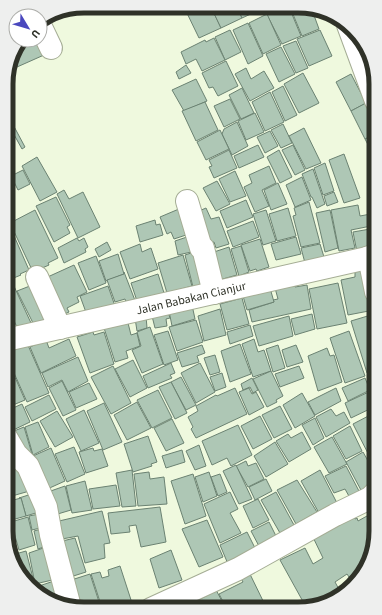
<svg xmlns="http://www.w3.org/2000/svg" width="382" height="615" viewBox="0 0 382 615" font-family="'Source Sans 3',sans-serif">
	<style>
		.building { fill: #aec7b5; stroke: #6b8272 }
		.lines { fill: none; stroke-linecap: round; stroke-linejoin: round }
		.street-casing { stroke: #a5ad95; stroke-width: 24 }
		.street { stroke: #fff; stroke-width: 22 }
		.labels { text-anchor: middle; stroke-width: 3.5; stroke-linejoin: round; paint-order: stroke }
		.street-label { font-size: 12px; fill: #2f3228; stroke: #fff }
		.rim { fill: none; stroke: #2f3228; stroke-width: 5 }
	</style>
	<rect width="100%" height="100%" fill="#eff9de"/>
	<g class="building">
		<polygon points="184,7 211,7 221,28 199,38"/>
		<polygon points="211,7 237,7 242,18 221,28"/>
		<polygon points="237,7 264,7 264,8 242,18"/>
		<polygon points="282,7 289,7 301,36 282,44 267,15"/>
		<polygon points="290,7 311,7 319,29 302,36"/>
		<polygon points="64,10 48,18 47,16 54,12"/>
		<polygon points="267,14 281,45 263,54 249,23"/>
		<polygon points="248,23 263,56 248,64 233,30"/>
		<polygon points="230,30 241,52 225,60 215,37"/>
		<polygon points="320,30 332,56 309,66 297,39"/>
		<polygon points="214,38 225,60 202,71 196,59 186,64 181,52 205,40 206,42"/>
		<polygon points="25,40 37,40 44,55 8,71"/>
		<polygon points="296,41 308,68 296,73 283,46"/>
		<polygon points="281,47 295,74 279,82 266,54"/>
		<polygon points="226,61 238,86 218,96 213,87 209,88 202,73"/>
		<polygon points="186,65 191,73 179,79 176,72"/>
		<polygon points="246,68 251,79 264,71 274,88 250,101 235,74"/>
		<polygon points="303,73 319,103 299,113 284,84"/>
		<polygon points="351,74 366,103 351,111 336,82"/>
		<polygon points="196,79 207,101 184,111 172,90"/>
		<polygon points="283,86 297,115 285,121 272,92"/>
		<polygon points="242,88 254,113 241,119 229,95"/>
		<polygon points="270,92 284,122 265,131 252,102"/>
		<polygon points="230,99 240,119 224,127 214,106"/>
		<polygon points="205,102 218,130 196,141 182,111"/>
		<polygon points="366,103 376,124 376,134 365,139 351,111"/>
		<polygon points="255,113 264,132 246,140 238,121"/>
		<polygon points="10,119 25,147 22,149 7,122"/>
		<polygon points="237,122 248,146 232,155 222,134 224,129"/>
		<polygon points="283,124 292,143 281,148 271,130"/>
		<polygon points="304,128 321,163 306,169 289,136"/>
		<polygon points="220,130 229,149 206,160 197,142"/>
		<polygon points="270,131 278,146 265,153 257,137"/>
		<polygon points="376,134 376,160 365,139"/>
		<polygon points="258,145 264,157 239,168 234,156"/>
		<polygon points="293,145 305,170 295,175 282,150"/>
		<polygon points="229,150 237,168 214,178 209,167 212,166 209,160"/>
		<polygon points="279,150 292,177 280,183 267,157"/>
		<polygon points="344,154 360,198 344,203 329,160"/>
		<polygon points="37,157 57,192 40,201 22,166"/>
		<polygon points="325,163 334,191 323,195 314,168"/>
		<polygon points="269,166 276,183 262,190 269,206 255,212 244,187 252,183 249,175"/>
		<polygon points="313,169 325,204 317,208 312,197 311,197 302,174"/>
		<polygon points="23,170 30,184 18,190 11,176"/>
		<polygon points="235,171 246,196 230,202 219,179"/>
		<polygon points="302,177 311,200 295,207 286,185"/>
		<polygon points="217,181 230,204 216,211 203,188"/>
		<polygon points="278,183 287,204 271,210 264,190"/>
		<polygon points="64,190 69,199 83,192 100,227 78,238 57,194"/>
		<polygon points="334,192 338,202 327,206 324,196"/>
		<polygon points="56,197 70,225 67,227 70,233 54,242 36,206"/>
		<polygon points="246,200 253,217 227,228 220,211"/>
		<polygon points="309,202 320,243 301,247 293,216 296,215 294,208"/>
		<polygon points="358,205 360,216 376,213 376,225 351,230 355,248 339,251 331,210"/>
		<polygon points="186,206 195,232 174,239 171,232 167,234 160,217"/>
		<polygon points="206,208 211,219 219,217 229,244 216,248 214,242 203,245 192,214"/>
		<polygon points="288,208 296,236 277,241 269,214"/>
		<polygon points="35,210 58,258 48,263 49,265 33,272 10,223"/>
		<polygon points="266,210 276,241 263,245 253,214"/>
		<polygon points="330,210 338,248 325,252 316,213"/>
		<polygon points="155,220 156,225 160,224 163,235 140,242 136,226"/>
		<polygon points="253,221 259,237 233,247 227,231"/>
		<polygon points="8,222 29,270 20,274 21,275 6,281 6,223"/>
		<polygon points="376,228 376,249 357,252 353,232"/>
		<polygon points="196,234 200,250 178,255 175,241"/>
		<polygon points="296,237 301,254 276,260 271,244"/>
		<polygon points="77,238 79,241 84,238 88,247 85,249 86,252 64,263 58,248"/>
		<polygon points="260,239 269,267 257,271 256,269 250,271 241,245"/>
		<polygon points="107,242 111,250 99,257 95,249"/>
		<polygon points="140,244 142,252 151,248 158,269 130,279 120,252"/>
		<polygon points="320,244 324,257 305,263 301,248"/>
		<polygon points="241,246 249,272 239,276 231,249"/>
		<polygon points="229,247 237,275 212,282 205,255"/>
		<polygon points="203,249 210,283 193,287 185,255"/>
		<polygon points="118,254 124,274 106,281 99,261"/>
		<polygon points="183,255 192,286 167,293 158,263"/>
		<polygon points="96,256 106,283 89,290 78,263"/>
		<polygon points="74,265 87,292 77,297 79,302 67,308 69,312 58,317 41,280"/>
		<polygon points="366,270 374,310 348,315 341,280 355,277 355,272"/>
		<polygon points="124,272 136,303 128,306 125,299 115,302 107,280 124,274"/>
		<polygon points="158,274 165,296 138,304 131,283"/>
		<polygon points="294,283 295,287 307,285 311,309 252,322 249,310 274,302 273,300 278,299 275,288"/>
		<polygon points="338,283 347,323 317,329 309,289"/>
		<polygon points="13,284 31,323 18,329 6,305 6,286"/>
		<polygon points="35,284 50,318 34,325 17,291"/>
		<polygon points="108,286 115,306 87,315 80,296"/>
		<polygon points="270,288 274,302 247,310 243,296"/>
		<polygon points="242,298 249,324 227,330 220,304"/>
		<polygon points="192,305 195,319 172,326 169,311"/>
		<polygon points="220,309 226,335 204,341 198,316"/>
		<polygon points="168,312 170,318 166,319 167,326 155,328 152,316"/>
		<polygon points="312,314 315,329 295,335 291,319"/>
		<polygon points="6,315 13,329 6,331"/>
		<polygon points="371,315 376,335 376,370 367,373 351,321"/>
		<polygon points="146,316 147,328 137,331 135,318"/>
		<polygon points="289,316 293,336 259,346 253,326"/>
		<polygon points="196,320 203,342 177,351 169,327"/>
		<polygon points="128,323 131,335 137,333 140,346 126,351 128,358 115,362 104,328"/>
		<polygon points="250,325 253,336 230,344 227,332"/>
		<polygon points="150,327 163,364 142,373 132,350 141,346 137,332"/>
		<polygon points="168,331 178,360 164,365 154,335"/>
		<polygon points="349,331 365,376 345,383 330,338"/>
		<polygon points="93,332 94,335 104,332 114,364 90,373 77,337"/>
		<polygon points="69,339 76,356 41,373 30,347 46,340 49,348"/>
		<polygon points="254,339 258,352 264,350 271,371 253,377 242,344"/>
		<polygon points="27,343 49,393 27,402 6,355 6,352"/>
		<polygon points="240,344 251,374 230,382 221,351"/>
		<polygon points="202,345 205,353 197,356 199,362 182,367 177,353"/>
		<polygon points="278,345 285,368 273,372 266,349"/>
		<polygon points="296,345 303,362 287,367 282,350"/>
		<polygon points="327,348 330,356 334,355 342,382 318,391 308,356"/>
		<polygon points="215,355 220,372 210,375 204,358"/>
		<polygon points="78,357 88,381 68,392 62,380 48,387 42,373"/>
		<polygon points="6,358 12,373 6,375"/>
		<polygon points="133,360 147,388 130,397 115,369"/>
		<polygon points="171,363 175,373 170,375 172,378 148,388 143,376"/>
		<polygon points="200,363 215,392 196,403 181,373"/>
		<polygon points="113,366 131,403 111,414 91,377"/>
		<polygon points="299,366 304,378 280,387 275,374"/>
		<polygon points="271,371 283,396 276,400 277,402 267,407 253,379"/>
		<polygon points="222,373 226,387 215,391 210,377"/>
		<polygon points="376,374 376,406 351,418 345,403 373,390 369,376"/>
		<polygon points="14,375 25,400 6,408 6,378"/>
		<polygon points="181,377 196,405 186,410 171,382"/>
		<polygon points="252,378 258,390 253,393 250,387 243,390 241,384"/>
		<polygon points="365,378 370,390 348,401 342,388"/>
		<polygon points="62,381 76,410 63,416 49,388"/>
		<polygon points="171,382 187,413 175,419 159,387"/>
		<polygon points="89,383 97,399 76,408 69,392"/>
		<polygon points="235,388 247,414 196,438 191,429 193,427 188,417 198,411 196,406 216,395 217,396"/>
		<polygon points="249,388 252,394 256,392 264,407 249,415 239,392"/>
		<polygon points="336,388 341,401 315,415 308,402"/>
		<polygon points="158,390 172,418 152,428 137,400"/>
		<polygon points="302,393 315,416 295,428 283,405"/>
		<polygon points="49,395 56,409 32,421 25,407"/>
		<polygon points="137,402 151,428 127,440 114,415"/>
		<polygon points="104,403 122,442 103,450 87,411"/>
		<polygon points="22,404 30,422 7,433 6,411"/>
		<polygon points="280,406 292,429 274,438 262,415"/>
		<polygon points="331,409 336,416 344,412 350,423 326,437 316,417"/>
		<polygon points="84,410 99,443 81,451 66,419"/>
		<polygon points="57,411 73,437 55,447 40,421"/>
		<polygon points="376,412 376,469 353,424"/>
		<polygon points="260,416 272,439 253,449 241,426"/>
		<polygon points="315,418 324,438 313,445 302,425"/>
		<polygon points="172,419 184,443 166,451 154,428"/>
		<polygon points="38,422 49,447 33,455 25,427"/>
		<polygon points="238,425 252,455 231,466 227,458 212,465 202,441"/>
		<polygon points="350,426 362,451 346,459 333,436"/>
		<polygon points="24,427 32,454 9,433"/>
		<polygon points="302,432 311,449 289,462 276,441 288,434 291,438"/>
		<polygon points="148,436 157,462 151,464 152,466 133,472 124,444"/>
		<polygon points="332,437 347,464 329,473 314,447"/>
		<polygon points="6,442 18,467 6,470"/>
		<polygon points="275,442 288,464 266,477 254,456"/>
		<polygon points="199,445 206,466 195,470 186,451"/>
		<polygon points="74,447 85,474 67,482 55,454"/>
		<polygon points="51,448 65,481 43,491 33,456"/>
		<polygon points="93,448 94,451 102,449 108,466 86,473 79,452"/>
		<polygon points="182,450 185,462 166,468 162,456"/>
		<polygon points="363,452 376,475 376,483 362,492 346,462"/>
		<polygon points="246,461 248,466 256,463 264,479 248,487 236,466"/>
		<polygon points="236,465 252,499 239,504 223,471"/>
		<polygon points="26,466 33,490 12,496 6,471"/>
		<polygon points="346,466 360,493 350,498 345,489 334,493 325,476"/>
		<polygon points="132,470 136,506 122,507 116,473"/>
		<polygon points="320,470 337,503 319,513 301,481"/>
		<polygon points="6,472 11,495 6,496"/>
		<polygon points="149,472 150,479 164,477 167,504 138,506 134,474"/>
		<polygon points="209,472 217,496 203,502 195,477"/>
		<polygon points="193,474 206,516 185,524 171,481"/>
		<polygon points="220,474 227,492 218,496 211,477"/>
		<polygon points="266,479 272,491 255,500 249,487"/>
		<polygon points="297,480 317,512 296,524 277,490"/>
		<polygon points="85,481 92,510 72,513 66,486"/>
		<polygon points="116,485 120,506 93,509 89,489"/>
		<polygon points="65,486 71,510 51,516 45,493"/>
		<polygon points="38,492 42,511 26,516 21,498 19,498"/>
		<polygon points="230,492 238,509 230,513 241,533 220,543 204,504"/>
		<polygon points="276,492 294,525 280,533 261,500"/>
		<polygon points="21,498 26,516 8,521 6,514 6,502"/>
		<polygon points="258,499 269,520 253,528 243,506"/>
		<polygon points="160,507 166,542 141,547 136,525 129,526 130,532 111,534 108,513"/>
		<polygon points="102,511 110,543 104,544 105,558 85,563 78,536 62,539 59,521"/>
		<polygon points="44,513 48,526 32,530 29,516"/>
		<polygon points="353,515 355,519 357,518 358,521 367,516 370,521 375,519 376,521 376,536 360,578 353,583 347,574 335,582 341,593 328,603 306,607 280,560 305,548 313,564 323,558 310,531"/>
		<polygon points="28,517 35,545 19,550 11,522"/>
		<polygon points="207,520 223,557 199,567 182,529"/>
		<polygon points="8,521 15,549 10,550 6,531 6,522"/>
		<polygon points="269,522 277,538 260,548 251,531"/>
		<polygon points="48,527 52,544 38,549 34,531"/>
		<polygon points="247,532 256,550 228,564 220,545"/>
		<polygon points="75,538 86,572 64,579 54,543"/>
		<polygon points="52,545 61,578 35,584 29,553"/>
		<polygon points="171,550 182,580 159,588 150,559"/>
		<polygon points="26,551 34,582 29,583 14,564 12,555"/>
		<polygon points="120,566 132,603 116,608 102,608 91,574 100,572 102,578 109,576 108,570"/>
		<polygon points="247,568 267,609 227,609 219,594 243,582 238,573"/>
		<polygon points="90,574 101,608 74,608 65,582"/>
		<polygon points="60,579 61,603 36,593 33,588"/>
		<polygon points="213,584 226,609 189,609 198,604 196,601 208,595"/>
		<polygon points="299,602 303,608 286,609"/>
	</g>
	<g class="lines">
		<defs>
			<g id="street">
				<polyline points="40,25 51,48"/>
				<polyline points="348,25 376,101"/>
				<polyline points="187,201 201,248 203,248 214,293"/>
				<polyline points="369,257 376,292"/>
				<polyline points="37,277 60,328"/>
				<polyline points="6,340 376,256"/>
				<polyline points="6,437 16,454 28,466 46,507 51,535 70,607"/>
				<polyline points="151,609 238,569 335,515 370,498 376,492"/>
			</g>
		</defs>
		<use href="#street" class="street-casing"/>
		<use href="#street" class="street"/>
	</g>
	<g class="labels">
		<g class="street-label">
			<text transform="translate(191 298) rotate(-13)" y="4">Jalan Babakan Cianjur</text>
		</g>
	</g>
	<path d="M0 0H382V615H0ZM84 13H298A71 71 0 0 1 369 84V531A71 71 0 0 1 298 602H84A71 71 0 0 1 13 531V84A71 71 0 0 1 84 13Z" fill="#eeefee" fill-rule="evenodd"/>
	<path class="rim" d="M84 13H298A71 71 0 0 1 369 84V531A71 71 0 0 1 298 602H84A71 71 0 0 1 13 531V84A71 71 0 0 1 84 13Z"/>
	<g transform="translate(28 28) rotate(128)"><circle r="19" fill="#ffffff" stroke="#acada9"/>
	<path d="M0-3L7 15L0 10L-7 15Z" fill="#4a48be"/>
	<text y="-6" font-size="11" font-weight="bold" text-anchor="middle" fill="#2f3228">U</text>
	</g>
</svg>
